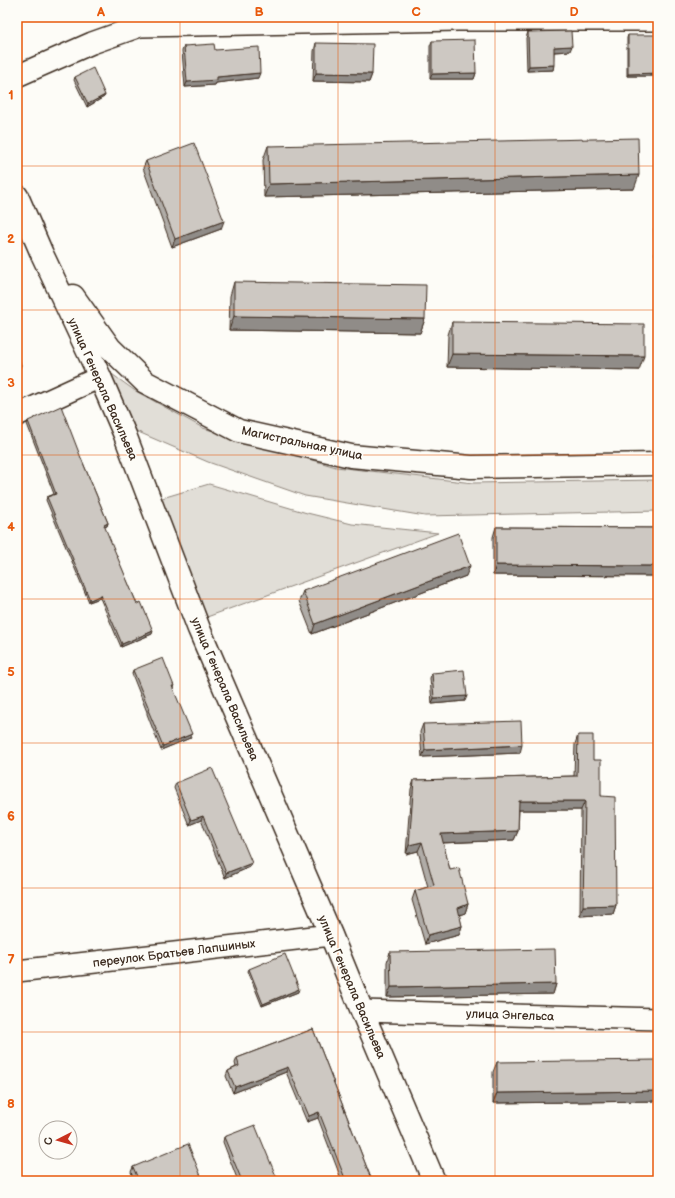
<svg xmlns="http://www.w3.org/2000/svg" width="675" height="1198" viewBox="0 0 675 1198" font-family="'Balsamiq Sans',sans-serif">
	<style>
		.green { fill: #e1ded7; stroke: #8e847a }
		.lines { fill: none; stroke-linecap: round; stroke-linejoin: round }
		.street-casing { stroke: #3b2a1e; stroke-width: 24 }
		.secondary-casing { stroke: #3b2a1e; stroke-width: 25 }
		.street { stroke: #fdfcf7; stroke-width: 21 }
		.secondary { stroke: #fdfcf7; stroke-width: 22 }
		.wall { fill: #b0aca7; stroke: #3b2a1e }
		.shaded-wall { fill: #908c88; stroke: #3b2a1e }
		.building { fill: #cdc8c2; stroke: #3b2a1e }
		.grid { fill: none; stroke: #e8590c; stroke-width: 1; stroke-opacity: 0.55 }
		.labels { text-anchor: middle; stroke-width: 3; stroke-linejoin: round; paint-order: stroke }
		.street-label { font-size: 12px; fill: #3b2a1e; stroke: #fdfcf7 }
		.neatline { fill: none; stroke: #e8590c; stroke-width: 1.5 }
		.grid-label { font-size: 13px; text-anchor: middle; font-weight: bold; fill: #e8590c }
	</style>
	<rect width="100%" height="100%" fill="#fdfcf7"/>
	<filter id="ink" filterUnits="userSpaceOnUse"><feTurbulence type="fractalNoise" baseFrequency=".025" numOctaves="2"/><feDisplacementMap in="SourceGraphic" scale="8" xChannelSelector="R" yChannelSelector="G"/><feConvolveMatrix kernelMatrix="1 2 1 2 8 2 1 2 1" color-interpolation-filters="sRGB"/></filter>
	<g filter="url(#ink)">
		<g class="green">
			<polygon points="109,372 134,390 203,428 336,467 473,483 658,480 658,511 425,516 305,496 208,462 136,431"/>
			<polygon points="209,484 307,513 352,524 438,533 207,617 159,499"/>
		</g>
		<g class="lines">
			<defs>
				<g id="street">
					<polyline points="17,76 92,43 140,26 458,20 658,20"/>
					<polyline points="17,415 100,377"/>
					<polyline points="17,971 331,935"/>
					<polyline points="362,1011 658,1019"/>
				</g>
				<g id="secondary">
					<polyline points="17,196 42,254 100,377 125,435 199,629 331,935 362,1011 434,1181"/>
					<polyline points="73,296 110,348 145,382 239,431 351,456 471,467 658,464"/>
				</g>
			</defs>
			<use href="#street" class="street-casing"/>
			<use href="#secondary" class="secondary-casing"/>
			<use href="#street" class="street"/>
			<use href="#secondary" class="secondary"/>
		</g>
		<g class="wall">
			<polygon points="528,32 570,51 554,52 553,70 527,71 526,38"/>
			<polygon points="628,35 657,76 627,76 627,38"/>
			<polygon points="432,41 476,73 474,79 430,79 430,46"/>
			<polygon points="316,43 372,74 369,82 313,81 314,51"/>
			<polygon points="184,46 215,50 258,78 216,83 215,85 185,87 182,51"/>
			<polygon points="75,77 105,95 104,97 87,107 74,80"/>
			<polygon points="268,146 634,189 264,197 263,160"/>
			<polygon points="146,161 221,229 172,247 143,168"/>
			<polygon points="657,221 658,221 658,261 657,255 655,255 654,229"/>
			<polygon points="234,282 425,319 420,333 229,330 230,296"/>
			<polygon points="452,322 639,370 447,367 448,335"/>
			<polygon points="28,421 81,458 108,523 107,526 104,527 137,604 152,634 121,647 100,598 89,602 46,500 47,497 54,494 27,424"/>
			<polygon points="496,527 658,528 658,571 656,576 493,575 493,537"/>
			<polygon points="466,576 312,634 299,601 303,591"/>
			<polygon points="133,670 174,686 173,688 190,738 161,750 147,714 147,712 132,674"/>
			<polygon points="432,673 465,701 432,704 430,678"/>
			<polygon points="423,724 520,753 422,757 420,732"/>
			<polygon points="578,735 593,760 601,796 616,905 613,914 580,916 581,810 519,810 518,831 514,840 443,843 450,870 468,904 465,913 459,915 462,926 459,935 425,944 412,900 415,891 428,887 418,851 406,854 411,789 414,780 574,776 575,744"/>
			<polygon points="176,783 250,867 225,878 201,820 189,825 174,788"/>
			<polygon points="390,952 556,984 553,994 387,997 387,962"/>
			<polygon points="249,969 298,992 262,1006 248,971"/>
			<polygon points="313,1029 372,1181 342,1181 318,1118 307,1122 286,1072 233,1093 226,1076 228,1071 236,1067 235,1063 237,1058"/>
			<polygon points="497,1062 658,1101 493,1103 493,1072"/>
			<polygon points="224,1137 278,1181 238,1181 223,1142"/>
			<polygon points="133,1167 203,1181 134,1181 131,1172"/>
		</g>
		<g class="shaded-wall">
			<polygon points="572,46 570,51 552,52 554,47"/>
			<polygon points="554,65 553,70 527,71 529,66"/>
			<polygon points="260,73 258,78 216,83 215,85 185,87 187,82 217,77"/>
			<polygon points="316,73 372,74 369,82 313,81"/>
			<polygon points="476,73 474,79 430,79 432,74"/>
			<polygon points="658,73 657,76 627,76 628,74"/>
			<polygon points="105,95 104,97 87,107 88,104"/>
			<polygon points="639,175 634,189 264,197 269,184"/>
			<polygon points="224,221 221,229 172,247 175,239"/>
			<polygon points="658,248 657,255 655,255"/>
			<polygon points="234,316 425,319 420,333 229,330"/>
			<polygon points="452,354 644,356 639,370 447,367"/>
			<polygon points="21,365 20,368 17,369 17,367"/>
			<polygon points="108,523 107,526 103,528 104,525"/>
			<polygon points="496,565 658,566 658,571 656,576 493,575"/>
			<polygon points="470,566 466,576 312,634 315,624"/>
			<polygon points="101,595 100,598 89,602 90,600"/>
			<polygon points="153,631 152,634 121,647 122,644"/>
			<polygon points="467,696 465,701 432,704 434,698"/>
			<polygon points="192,734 190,738 161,750 163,746"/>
			<polygon points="522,745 520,753 422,757 425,750"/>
			<polygon points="519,801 585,801 581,810 516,810"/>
			<polygon points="203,816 201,820 189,825 191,820"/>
			<polygon points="518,831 514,840 438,843 441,834"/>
			<polygon points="422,842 418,851 406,854 409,845"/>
			<polygon points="252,863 250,867 225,878 226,873"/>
			<polygon points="468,904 465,913 454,917 458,908"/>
			<polygon points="616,905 613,914 580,916 583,906"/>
			<polygon points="462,926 459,935 425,944 428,935"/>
			<polygon points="556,984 553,994 387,997 391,987"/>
			<polygon points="299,989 298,992 262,1006 263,1004"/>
			<polygon points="288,1067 286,1072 233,1093 235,1087"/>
			<polygon points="658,1091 658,1101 493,1103 497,1093"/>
			<polygon points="319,1112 318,1118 307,1122 309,1116"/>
		</g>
		<g class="building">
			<polygon points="571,31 572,46 554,47 554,65 529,66 528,32"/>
			<polygon points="628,35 658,35 658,73 628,74"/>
			<polygon points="475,40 476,73 432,74 432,41"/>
			<polygon points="316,43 373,44 372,74 316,73"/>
			<polygon points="214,44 215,50 259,47 260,73 217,77 217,80 187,82 184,46"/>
			<polygon points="93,68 105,95 88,104 75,77"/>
			<polygon points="638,138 639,175 269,184 268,146"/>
			<polygon points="194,143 224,221 175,239 146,161"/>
			<polygon points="657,221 658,221 658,248"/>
			<polygon points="234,282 426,285 425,319 234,316"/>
			<polygon points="452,322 644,324 644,356 452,354"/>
			<polygon points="17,354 21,365 17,367"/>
			<polygon points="61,406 81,458 108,523 104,525 137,604 141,602 153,631 122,644 101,595 90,600 47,497 56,494 28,421"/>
			<polygon points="496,527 658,528 658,566 496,565"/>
			<polygon points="458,533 470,566 315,624 303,591"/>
			<polygon points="163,658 174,686 172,686 192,734 163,746 148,710 149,709 133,670"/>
			<polygon points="464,670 467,696 434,698 432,673"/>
			<polygon points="521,721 522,745 425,750 423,724"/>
			<polygon points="578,735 593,735 593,760 601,760 601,796 615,797 616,905 583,906 585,801 519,801 518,831 441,834 450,870 459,868 468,904 458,908 462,926 428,935 415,891 434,885 422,842 409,845 414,780 577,776"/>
			<polygon points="212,768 252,863 226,873 203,816 191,820 176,783"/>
			<polygon points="555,949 556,984 391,987 390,952"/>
			<polygon points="285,954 299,989 263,1004 249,969"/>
			<polygon points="313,1029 372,1181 346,1181 319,1112 309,1116 288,1067 235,1087 228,1071 239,1066 237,1058"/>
			<polygon points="658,1060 658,1091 497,1093 497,1062"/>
			<polygon points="255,1125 278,1181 242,1181 224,1137"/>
			<polygon points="188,1144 203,1181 139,1181 133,1167"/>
		</g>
	</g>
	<path class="grid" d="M180 17V1181M338 17V1181M495 17V1181M17 166H658M17 310H658M17 455H658M17 599H658M17 743H658M17 888H658M17 1032H658"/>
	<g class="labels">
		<g class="street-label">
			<text transform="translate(103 389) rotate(66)" y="4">улица Генерала Васильева</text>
			<text transform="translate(302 443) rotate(12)" y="4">Магистральная улица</text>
			<text transform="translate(225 689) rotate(67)" y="4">улица Генерала Васильева</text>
			<text transform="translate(174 953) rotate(-7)" y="4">переулок Братьев Лапшиных</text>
			<text transform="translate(352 987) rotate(67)" y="4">улица Генерала Васильева</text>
			<text transform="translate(510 1015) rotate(2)" y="4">улица Энгельса</text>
		</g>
	</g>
	<rect width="675" height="1198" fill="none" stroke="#fdfcf7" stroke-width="44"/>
	<g transform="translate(58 1140) rotate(264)"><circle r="19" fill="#fdfcf7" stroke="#afa8a0"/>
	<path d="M0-3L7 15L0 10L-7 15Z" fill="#c8321e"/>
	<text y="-6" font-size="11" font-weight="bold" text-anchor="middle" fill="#3b2a1e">С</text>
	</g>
	<rect x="22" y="22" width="631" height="1154" class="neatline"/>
	<g class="grid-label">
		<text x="101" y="16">A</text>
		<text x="259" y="16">B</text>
		<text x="416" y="16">C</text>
		<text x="574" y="16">D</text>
		<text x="11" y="99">1</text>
		<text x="11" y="243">2</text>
		<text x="11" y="387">3</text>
		<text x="11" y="531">4</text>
		<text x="11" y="676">5</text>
		<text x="11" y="820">6</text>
		<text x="11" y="964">7</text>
		<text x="11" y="1108">8</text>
	</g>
</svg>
